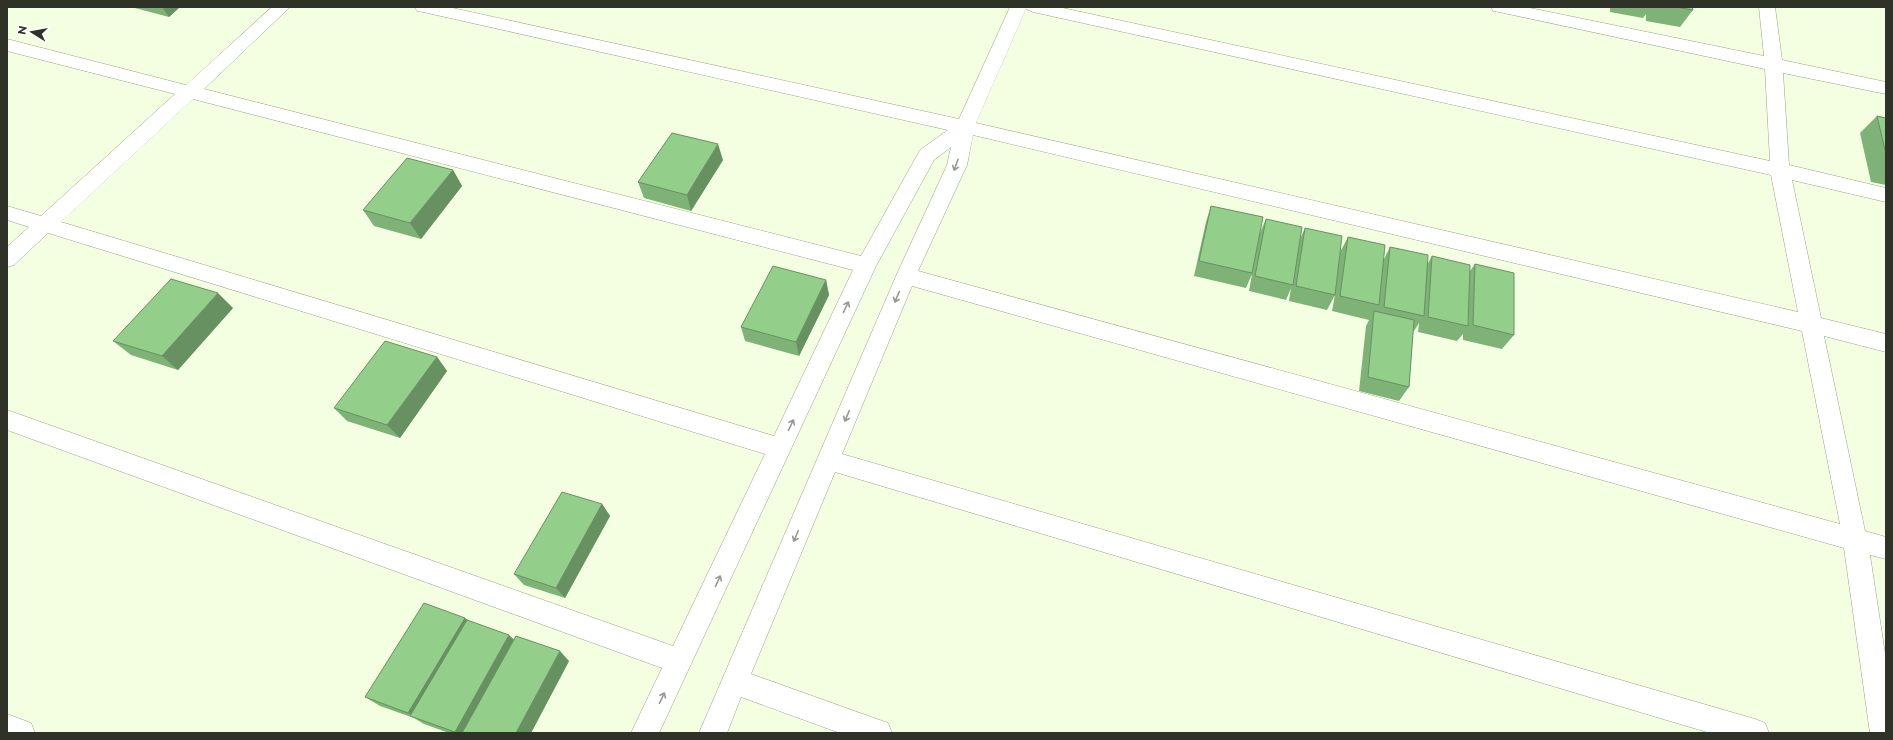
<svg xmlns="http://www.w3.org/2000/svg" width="1893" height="740" viewBox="0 0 1893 740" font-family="Montserrat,sans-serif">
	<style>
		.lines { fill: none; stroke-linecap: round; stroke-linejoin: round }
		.minor-casing { stroke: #99a387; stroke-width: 1 }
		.minor { fill: #fff; fill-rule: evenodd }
		.wall { fill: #7eb277 }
		.shaded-wall { fill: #679161 }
		.building { fill: #93cf8a; stroke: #679161 }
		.oneway { stroke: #969893 }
	</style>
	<rect width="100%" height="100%" fill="#f4ffe1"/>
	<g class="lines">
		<defs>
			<g id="minor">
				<path d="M272 7H290L204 89 861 256 920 150 948 130 423 12 417 11 415 7H448L959 119 1010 7H1058L1770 161 1765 69 1499 12 1493 11 1491 7H1525L1764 56 1759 7H1775L1782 60 1886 82V94L1783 73 1789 165 1886 188V202L1792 180 1821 318 1886 334V352L1824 336 1865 531 1886 537V559L1870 555 1886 660V733H1870L1844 548 912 286 842 454 1755 719 1765 723 1769 733H1710L835 472 751 674 888 723 892 733H840L741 697 727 733H699L896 276 947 165 951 147 934 160 876 266 659 733H631L662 668 7 430V410L673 646 765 454 48 233 14 265 7 267V247L29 227 7 220V206L41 216 175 94 7 51V39L186 85ZM1026 9 1033 12 1771 175 1798 312 976 123ZM193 99 853 270 774 436 61 222ZM973 135 1802 331 1840 524 918 271 967 165Z"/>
				<polygon points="7,714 31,723 35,733 7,733"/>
			</g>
		</defs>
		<use href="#minor" class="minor-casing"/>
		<use href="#minor" class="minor"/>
	</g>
	<g class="wall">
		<polygon points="131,7 180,7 169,17"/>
		<polygon points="1610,7 1692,7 1693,10 1680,27 1646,21 1646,14 1643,18 1610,12"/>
		<polygon points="1877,116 1886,118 1886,185 1871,182 1860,133"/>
		<polygon points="723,160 691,211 644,198 638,182"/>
		<polygon points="453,170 462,186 421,239 374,226 363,210"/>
		<polygon points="1211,206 1259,235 1266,219 1300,239 1305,228 1336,282 1340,252 1348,237 1384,259 1390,247 1428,263 1432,256 1470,271 1475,264 1514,335 1502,349 1463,340 1463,334 1457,341 1418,332 1419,323 1414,331 1413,331 1409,387 1399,401 1359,391 1366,326 1369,320 1332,311 1335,295 1327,310 1289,301 1291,288 1286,300 1249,291 1252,274 1246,288 1194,276 1206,222"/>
		<polygon points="826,280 829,295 799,356 745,341 741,327"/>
		<polygon points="233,308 178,370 131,355 113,341"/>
		<polygon points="437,357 447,371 400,438 347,421 334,408"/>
		<polygon points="602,504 610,516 565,598 524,585 514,574"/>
		<polygon points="465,618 469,621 515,640 569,661 531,733 449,733 424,724 414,718 380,706 365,697"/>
	</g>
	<g class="shaded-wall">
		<polygon points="162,7 180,7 169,17"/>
		<polygon points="718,144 723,160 691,211 687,195"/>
		<polygon points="453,170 462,186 421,239 410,223"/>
		<polygon points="826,280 829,295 799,356 796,342"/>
		<polygon points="218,293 233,308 178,370 162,356"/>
		<polygon points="437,357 447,371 400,438 387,425"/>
		<polygon points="602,504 610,516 565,598 556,588"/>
		<polygon points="465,618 477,628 418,718 408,713"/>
		<polygon points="509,635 520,645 471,733 456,733 455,732"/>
		<polygon points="560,651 569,661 531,733 516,733"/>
	</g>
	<g class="building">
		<polygon points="1676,7 1692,7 1693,10"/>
		<polygon points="1877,116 1886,118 1886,154"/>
		<polygon points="672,133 718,144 687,195 638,182"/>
		<polygon points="407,158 453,170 410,223 363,210"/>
		<polygon points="1211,206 1263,217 1252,273 1199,261"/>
		<polygon points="1266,219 1302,227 1293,285 1255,276"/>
		<polygon points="1305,228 1342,236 1335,295 1296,286"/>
		<polygon points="1348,237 1385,245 1379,305 1340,296"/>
		<polygon points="1390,247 1428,255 1424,316 1384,307"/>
		<polygon points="1432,256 1470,265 1468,326 1428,317"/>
		<polygon points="1475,264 1514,273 1514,335 1473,325"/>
		<polygon points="773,266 826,280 796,342 741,327"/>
		<polygon points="171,279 218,293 162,356 113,341"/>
		<polygon points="1374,311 1414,320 1409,387 1368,377"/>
		<polygon points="385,341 437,357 387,425 334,408"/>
		<polygon points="562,492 602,504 556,588 514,574"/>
		<polygon points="424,603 465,618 408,713 365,697"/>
		<polygon points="467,620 509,635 455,732 410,716"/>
		<polygon points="516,636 560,651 516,733 462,733"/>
	</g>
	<defs><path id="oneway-shaft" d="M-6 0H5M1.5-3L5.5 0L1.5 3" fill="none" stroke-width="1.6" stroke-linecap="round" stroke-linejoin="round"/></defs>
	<g class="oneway">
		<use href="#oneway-shaft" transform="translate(956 165) rotate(109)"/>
		<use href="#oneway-shaft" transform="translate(897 297) rotate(113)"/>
		<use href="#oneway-shaft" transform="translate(846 307) rotate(-65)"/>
		<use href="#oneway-shaft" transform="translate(847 416) rotate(113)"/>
		<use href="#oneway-shaft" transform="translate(791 425) rotate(-65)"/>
		<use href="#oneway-shaft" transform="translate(796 536) rotate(113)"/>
		<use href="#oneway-shaft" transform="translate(718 581) rotate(-65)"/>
		<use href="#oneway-shaft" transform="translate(662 698) rotate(-64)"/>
	</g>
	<rect width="1893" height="740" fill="none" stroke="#2e3227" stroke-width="16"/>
	<g transform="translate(32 32) rotate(281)" stroke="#ffffff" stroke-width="3" paint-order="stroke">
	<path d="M0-3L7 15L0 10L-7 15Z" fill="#2e3227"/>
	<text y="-6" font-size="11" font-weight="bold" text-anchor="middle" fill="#2e3227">N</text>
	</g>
</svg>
